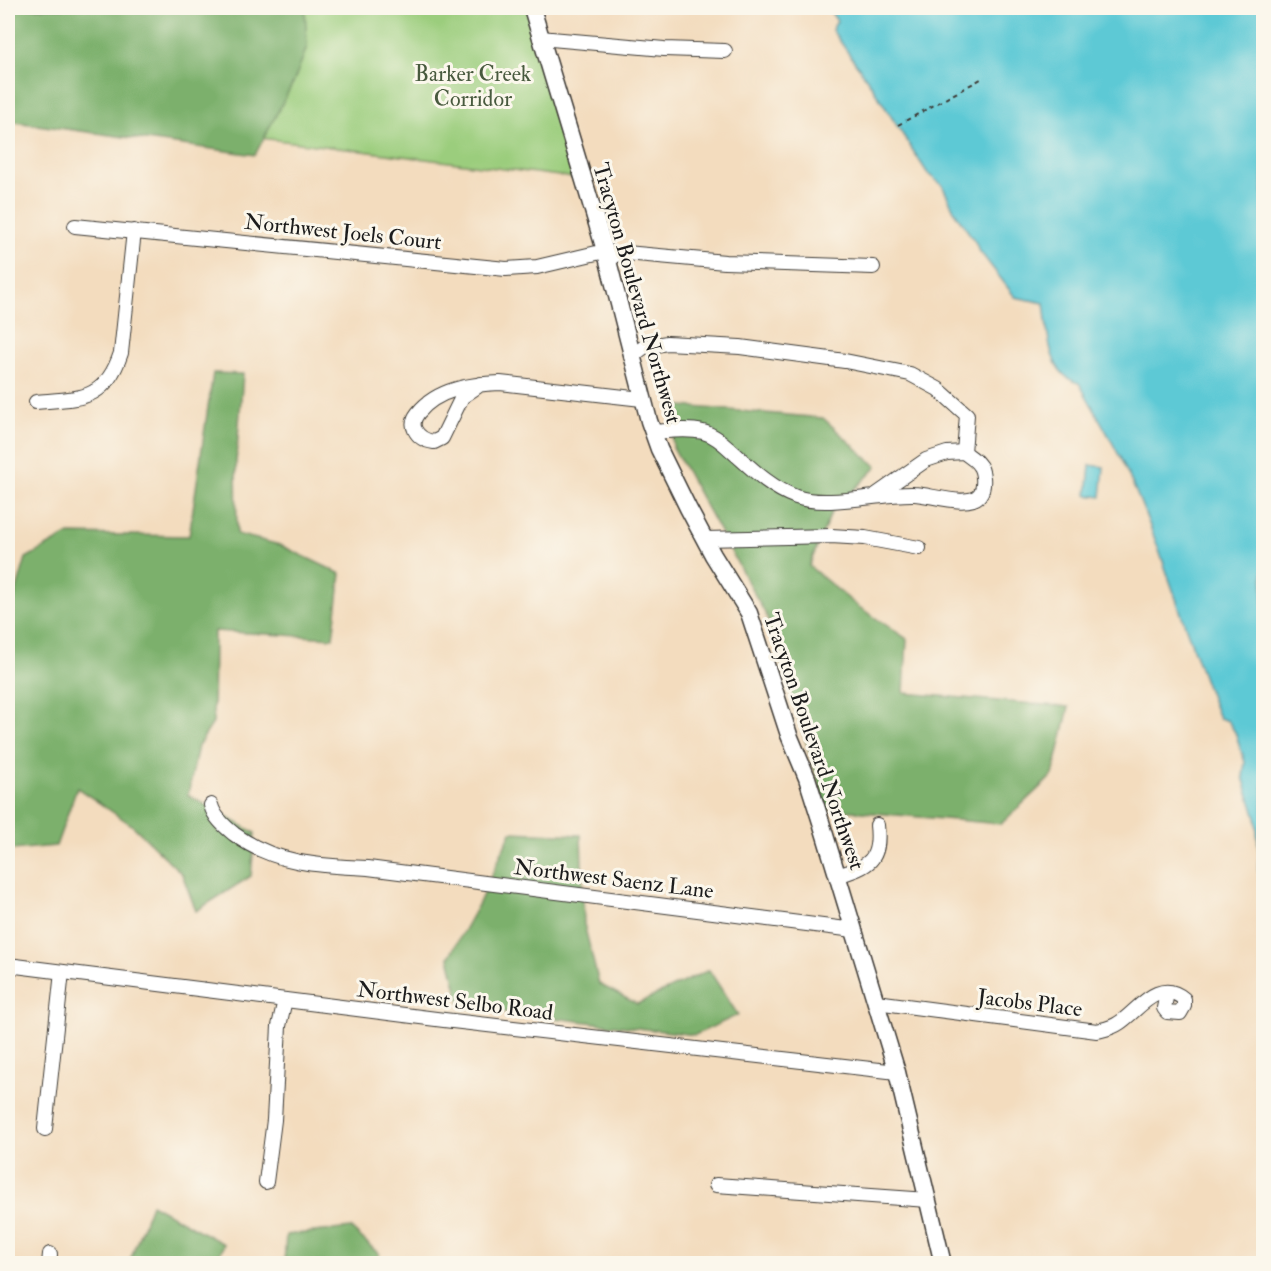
<svg xmlns="http://www.w3.org/2000/svg" width="1271" height="1271" viewBox="0 0 1271 1271" font-family="'IM FELL Double Pica',serif">
	<style>
		.green { fill: #9bcd7d; stroke: #5c744c; stroke-width: 1.5 }
		.forest { fill: #7cb06c; stroke: #4c6644; stroke-width: 1.5 }
		.water { fill: #5dc9d5; stroke: #3c7278; stroke-width: 1.5 }
		.lines { fill: none; stroke-linecap: round; stroke-linejoin: round }
		.minor-casing { stroke: #3c3934; stroke-width: 16 }
		.major-casing { stroke: #3c3934; stroke-width: 19 }
		.path { stroke: #3c3934; stroke-width: 2; stroke-dasharray: 4.5 4.5; stroke-linecap: butt }
		.minor { stroke: #fff; stroke-width: 14 }
		.major { stroke: #fff; stroke-width: 16 }
		.labels { text-anchor: middle; stroke-width: 6; stroke-linejoin: round; paint-order: stroke }
		.park-label { font-size: 22px; fill: #485a3e; stroke: #fbf7ec }
		.street-label { font-size: 22px; fill: #1c1c1c; stroke: #fbf7ec }
	</style>
	<rect width="100%" height="100%" fill="#fbf7ec"/>
	<filter id="ink" filterUnits="userSpaceOnUse"><feTurbulence type="fractalNoise" baseFrequency=".0167" numOctaves="2"/><feDisplacementMap in="SourceGraphic" scale="12" xChannelSelector="R" yChannelSelector="G"/><feConvolveMatrix kernelMatrix="1 2 1 2 8 2 1 2 1" color-interpolation-filters="sRGB"/></filter>
	<filter id="wash" filterUnits="userSpaceOnUse"><feTurbulence type="fractalNoise" baseFrequency=".008" numOctaves="4" result="noise"/><feDisplacementMap in="SourceGraphic" scale="24" xChannelSelector="R" yChannelSelector="G"/><feGaussianBlur stdDeviation="1.35" result="paint"/><feColorMatrix in="noise" values="0 0 0 0 0 0 0 0 0 0 0 0 0 0 0 0 0 1.4 0 .05"/><feComposite in="paint" operator="in"/></filter>
	<g filter="url(#wash)">
		<rect width="100%" height="100%" fill="#f3dcbe"/>
		<polygon class="green" points="8,8 532,8 583,179 8,106"/>
		<g class="forest">
			<polygon points="8,8 305,8 307,47 294,81 255,155 8,121"/>
			<polygon points="213,373 243,374 236,463 237,534 280,545 341,574 333,638 214,631 213,723 198,746 188,795 255,833 251,876 196,911 182,874 133,826 77,788 56,846 12,850 8,847 8,619 26,558 69,534 189,536"/>
			<polygon points="670,405 823,418 877,467 832,511 809,566 856,605 907,639 904,693 1069,707 1053,775 1001,824 827,809 766,615 673,447"/>
			<polygon points="511,832 581,835 584,924 599,984 637,1004 709,970 738,1015 695,1035 461,1007 449,957 479,903"/>
			<polygon points="151,1204 224,1244 216,1263 129,1263"/>
			<polygon points="351,1228 379,1254 378,1263 284,1263 286,1235"/>
		</g>
		<g class="water">
			<path d="M828 8H1263V914L1258 867 1259 855 1256 818 1243 777 1245 762 1235 732 1228 721 1219 718C1186 637 1164 551 1127 472 1113 441 1095 412 1079 383 1047 375 1048 331 1044 303L1015 297 978 249 976 243 956 214 942 185 928 174 869 82 832 30 837 21Z"/>
			<polygon points="1090,465 1104,467 1101,497 1087,495"/>
		</g>
	</g>
	<g filter="url(#ink)">
		<g class="lines">
			<defs>
				<g id="minor">
					<polyline points="540,38 664,49 725,51"/>
					<polyline points="75,226 506,269 537,267 605,251"/>
					<polyline points="607,257 626,253 725,262 873,267"/>
					<polyline points="631,357 644,347 667,343 740,347 845,361 910,374 938,389 967,415 964,452"/>
					<path d="M481 384 462 397 442 438 434 442C426 441 419 438 415 430 412 424 414 418 418 413 437 389 471 384 500 383L642 399"/>
					<path d="M36 402C81 398 105 401 121 353L134 231"/>
					<path d="M653 432C669 431 687 428 703 432 715 435 724 444 733 452 752 469 771 488 796 497 828 508 879 493 914 494 929 494 970 509 980 494 985 487 984 470 978 464 975 459 968 456 964 452L947 453 926 460 876 495"/>
					<polyline points="705,539 831,536 865,538 919,548"/>
					<path d="M211 805C214 817 224 826 234 834 274 864 320 866 368 868L854 930"/>
					<path d="M837 876C869 866 881 861 877 825"/>
					<polyline points="8,965 444,1020 897,1072"/>
					<path d="M876 1002 1097 1031C1105 1029 1112 1028 1119 1023 1138 1011 1158 977 1184 999V1006L1180 1013 1167 1012 1164 1008 1167 993"/>
					<polyline points="45,1129 62,972"/>
					<polyline points="266,1182 274,1120 279,1026 285,1000"/>
					<polyline points="716,1185 928,1200"/>
					<polyline points="49,1264 50,1254"/>
				</g>
				<polyline id="major" points="532,8 607,257 649,421 659,449 688,508 713,555 749,613 789,735 807,778 821,822 897,1072 943,1264"/>
			</defs>
			<use href="#minor" class="minor-casing"/>
			<use href="#major" class="major-casing"/>
			<polyline class="path" points="898,125 981,79"/>
			<use href="#minor" class="minor"/>
			<use href="#major" class="major"/>
		</g>
	</g>
	<g class="labels">
		<g class="park-label">
			<text x="473" y="81">Barker Creek<tspan x="473" dy="25">Corridor</tspan></text>
		</g>
		<g class="street-label">
			<text transform="translate(343 231) rotate(6)" y="8">Northwest Joels Court</text>
			<text transform="translate(638 293) rotate(74)" y="8">Tracyton Boulevard Northwest</text>
			<text transform="translate(815 741) rotate(71)" y="8">Tracyton Boulevard Northwest</text>
			<text transform="translate(614 878) rotate(7)" y="8">Northwest Saenz Lane</text>
			<text transform="translate(455 1000) rotate(7)" y="8">Northwest Selbo Road</text>
			<text transform="translate(1030 1002) rotate(7)" y="8">Jacobs Place</text>
		</g>
	</g>
	<rect width="1271" height="1271" fill="none" stroke="#fbf7ec" stroke-width="30"/>
</svg>
